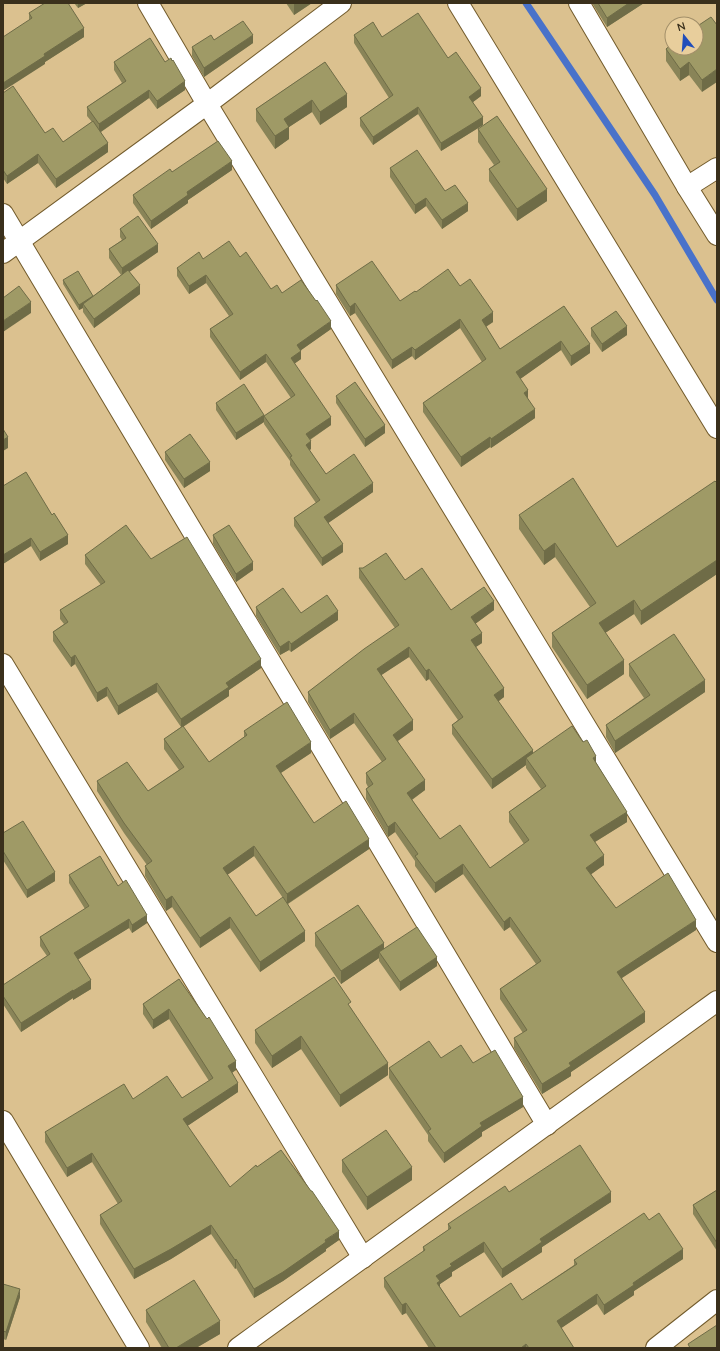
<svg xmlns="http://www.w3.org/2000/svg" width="720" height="1351" viewBox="0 0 720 1351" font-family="Quicksand,sans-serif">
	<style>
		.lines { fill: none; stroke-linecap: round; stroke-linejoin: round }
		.stream { stroke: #4972ca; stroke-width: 7 }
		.minor-casing { stroke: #725b2c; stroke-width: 22 }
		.minor { stroke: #fff; stroke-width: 20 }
		.wall { fill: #898458; fill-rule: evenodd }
		.shaded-wall { fill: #6f6c47 }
		.building { fill: #9f9a66; stroke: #6f6c47 }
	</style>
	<rect width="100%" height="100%" fill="#dbc18f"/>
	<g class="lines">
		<polyline class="stream" points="526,3 655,195 717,300"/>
		<defs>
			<g id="minor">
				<polyline points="148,3 207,104 717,942"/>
				<polyline points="458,3 717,428"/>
				<polyline points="579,3 687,187 717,235"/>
				<polyline points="687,187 717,168"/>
				<polyline points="3,214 547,1125"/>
				<polyline points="3,253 207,104 341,3"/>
				<polyline points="3,664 363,1258"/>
				<polyline points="3,1121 139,1348"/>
				<polyline points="238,1348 717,1001"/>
				<polyline points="656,1348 717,1300"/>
			</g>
		</defs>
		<use href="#minor" class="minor-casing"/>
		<use href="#minor" class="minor"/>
	</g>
	<g class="wall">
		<polygon points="74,3 87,3 78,8"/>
		<polygon points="286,3 312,3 294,15"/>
		<polygon points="592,3 644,3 607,27"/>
		<polygon points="29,13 84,37 45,62 45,64 29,21"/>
		<polygon points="717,25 702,92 689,75 680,81 666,61 666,49"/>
		<polygon points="354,35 382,37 448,58 481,96 473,102 483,125 441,151 418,114 373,145 360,126 360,118 389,98 354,43"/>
		<polygon points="214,40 253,43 204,77 192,56 192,47"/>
		<polygon points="114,62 165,62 185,90 157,109 149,98 101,132 108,152 56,188 38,163 7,184 3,178 3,93 45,133 63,142 92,122 87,116 87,107 122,83 114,70"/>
		<polygon points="325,62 347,107 320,125 312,112 289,127 289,139 275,149 256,121 256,109"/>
		<polygon points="717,112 717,123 716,121 716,113"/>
		<polygon points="478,129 547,201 517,221 489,181 489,169 494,165 478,142"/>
		<polygon points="390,168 445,191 468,211 442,229 426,206 415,214 390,177"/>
		<polygon points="232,170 188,200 188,203 151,229 133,203 133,195 172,172"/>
		<polygon points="120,229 158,252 129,272 140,294 94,328 83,312 83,308 79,310 63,284 63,280 93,296 121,275 109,258 109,249 122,240 120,237"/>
		<polygon points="240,257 271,289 282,293 331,329 301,350 301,359 294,364 331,425 310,440 311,449 309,450 326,474 373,492 328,523 343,552 322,566 294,526 294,518 316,503 290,465 290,461 264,424 264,422 236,440 216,410 216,403 264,416 291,398 266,362 240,380 210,337 210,329 229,316 206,283 189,294 177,276 177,268 203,259"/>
		<polygon points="336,285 400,301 416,292 460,286 493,322 486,327 500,349 564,306 590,353 571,366 561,350 520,379 535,418 491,448 490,447 461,467 423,412 423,403 482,362 460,328 415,360 412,356 392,369 355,313 350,316 336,294"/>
		<polygon points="591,328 627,335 602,352 591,336"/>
		<polygon points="336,396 385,433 365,447 336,403"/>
		<polygon points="165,452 210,471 184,488 165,460"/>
		<polygon points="717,483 717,574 641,625 634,614 605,633 624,674 587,699 552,647 552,633 590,607 555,557 544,565 519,529 519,515 617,547"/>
		<polygon points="3,486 68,544 40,561 31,546 3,564"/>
		<polygon points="213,535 253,570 236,582 213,544"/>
		<path d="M85 555 151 559 261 668 229 690V696L183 727 209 762 244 737V731L311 753 281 773 314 823 369 849 288 904 305 941 260 972 230 928 200 948 172 907 166 911 145 876V866L147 865 124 833 97 791V781L148 791 179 770 164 749V739L181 727 157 692 118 715 107 696 97 702 75 664 71 667 53 641V632L64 624 60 619V610L101 585 85 564ZM254 856 283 898 256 916 227 875Z"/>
		<path d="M359 568 405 580 451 610H494L475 624 482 643 476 647 504 697 498 701 533 753 596 763 627 822 595 842 604 865 591 874 616 908 696 930 622 978 645 1022 571 1072V1076L542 1094 514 1048V1038L523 1033 500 999V989L536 964 510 927 504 931 463 874 435 893 415 866V861L395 832 388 837 366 799V789L368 787 366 783V773L382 762 354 723 330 739 308 702V692L395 628 359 578ZM409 657 426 681 429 679 458 720 452 725V734L492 789 526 765V768L541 789 509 812V822L524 844 490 868 440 839 412 800 425 790 398 741 413 730 381 675Z"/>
		<polygon points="256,607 301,613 338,620 291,652 289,650 280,655 256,616"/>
		<polygon points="629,664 705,692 615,753 606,737 606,725 644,698 629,676"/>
		<polygon points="3,833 55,881 27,898 3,860"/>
		<polygon points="69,875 118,886 147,923 132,933 129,928 78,959 91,989 73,1000 73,998 21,1032 3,1004 3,985 47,956 40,946 40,937 85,909 69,883"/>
		<polygon points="315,933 384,949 437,966 400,991 379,961 379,958 341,984 315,946"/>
		<polygon points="179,979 236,1070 232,1073 238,1092 187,1126 230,1187 339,1240 326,1249 326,1251 283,1281 254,1298 236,1268 235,1269 211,1234 171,1259 134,1279 100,1224 100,1215 118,1204 92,1162 67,1177 45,1142 45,1132 133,1099 182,1098 209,1081 169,1019 153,1029 143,1014 143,1004"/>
		<polygon points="351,1008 388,1075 340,1107 301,1049 272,1068 255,1043 255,1030"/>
		<polygon points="441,1058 473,1063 523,1107 482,1132 482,1136 444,1163 428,1141 428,1135 389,1078 389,1068"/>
		<polygon points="342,1160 412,1180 367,1210 342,1172"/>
		<polygon points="717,1190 717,1251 693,1214 693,1205"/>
		<polygon points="509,1192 611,1202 542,1247 542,1252 502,1278 484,1252 452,1272 452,1276 440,1284 440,1287 460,1317 522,1300 574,1265 574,1260 649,1220 683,1259 634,1291 634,1295 604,1315 597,1304 561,1328 574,1348 429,1348 406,1313 402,1315 384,1287 384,1278 423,1252 423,1247 448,1230 448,1224"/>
		<polygon points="3,1284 20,1297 6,1340 3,1339"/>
		<polygon points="146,1310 220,1334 196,1348 162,1348 146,1322"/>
	</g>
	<g class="shaded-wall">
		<polygon points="78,3 87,3 78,8"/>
		<polygon points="294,3 312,3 294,15"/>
		<polygon points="629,3 644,3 607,27 607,18"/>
		<polygon points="84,28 84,37 45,62 45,64 3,91 3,83 44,54"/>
		<polygon points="253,35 253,43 204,77 204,68"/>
		<polygon points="689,62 689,75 680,81 680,69"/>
		<polygon points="717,69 717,82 702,92 702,80"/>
		<polygon points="185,81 185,90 157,109 157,101"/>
		<polygon points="481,88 481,96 469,105 469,97"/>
		<polygon points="149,90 149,98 99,133 99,124"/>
		<polygon points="347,94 347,107 320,125 320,112"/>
		<polygon points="312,100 312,112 289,127 289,139 275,149 275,136 284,119"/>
		<polygon points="418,107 418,114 373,145 373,137"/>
		<polygon points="483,117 483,125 441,151 441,143"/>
		<polygon points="108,143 108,152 56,188 56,179"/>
		<polygon points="38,154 38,163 7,184 7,176"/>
		<polygon points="232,161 232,170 188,200 188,203 151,229 151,221 187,192"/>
		<polygon points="547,189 547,201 517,221 517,209"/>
		<polygon points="426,198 426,206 415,214 415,205"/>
		<polygon points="468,203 468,211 442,229 442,220"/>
		<polygon points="158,244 158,252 122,277 122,268"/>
		<polygon points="206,275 206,283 189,294 189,286"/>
		<polygon points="140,285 140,294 94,328 94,319"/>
		<polygon points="94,296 83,304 83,308 79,310 79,305"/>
		<polygon points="31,302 31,313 3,332 3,321"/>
		<polygon points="355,303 355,313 350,316 350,307"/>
		<polygon points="493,312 493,322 482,329 482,320"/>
		<polygon points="460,319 460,328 415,360 415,350"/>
		<polygon points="331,321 331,329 297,353 297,345"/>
		<polygon points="627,326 627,335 602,352 602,344"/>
		<polygon points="561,341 561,350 516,382 516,372"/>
		<polygon points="590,344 590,353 571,366 571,356"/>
		<polygon points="412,347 412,356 392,369 392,360"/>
		<polygon points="301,351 301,359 291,366 291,358"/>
		<polygon points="266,354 266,362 240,380 240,372"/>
		<polygon points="528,390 528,399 524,393"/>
		<polygon points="535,409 535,418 491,448 491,439"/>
		<polygon points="264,415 264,422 236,440 236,433"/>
		<polygon points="331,417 331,425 306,442 306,434"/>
		<polygon points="385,425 385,433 365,447 365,439"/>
		<polygon points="8,437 8,448 3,451 3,440"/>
		<polygon points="490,437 490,447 461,467 461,457"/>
		<polygon points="311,441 311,449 306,453 306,445"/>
		<polygon points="210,462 210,471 184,488 184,479"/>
		<polygon points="373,483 373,492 324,526 324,517"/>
		<polygon points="68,535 68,544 40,561 40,552"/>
		<polygon points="31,538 31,546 3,564 3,555"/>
		<polygon points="555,543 555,557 544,565 544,551"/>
		<polygon points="343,544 343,552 322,566 322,558"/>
		<polygon points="717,560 717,574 641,625 641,611"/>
		<polygon points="253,562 253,570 236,582 236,574"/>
		<polygon points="634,600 634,614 599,637 599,623"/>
		<polygon points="494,601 494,610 471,627 471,617"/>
		<polygon points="338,611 338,620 291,652 291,644"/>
		<polygon points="482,633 482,643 471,650 471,640"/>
		<polygon points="289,641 289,650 280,655 280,647"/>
		<polygon points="409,647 409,657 377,678 377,669"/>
		<polygon points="75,655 75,664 71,667 71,658"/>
		<polygon points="261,659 261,668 229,690 229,696 181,728 181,719 226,683"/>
		<polygon points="624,660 624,674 587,699 587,685"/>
		<polygon points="429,669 429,679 426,681 426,671"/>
		<polygon points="705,680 705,692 615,753 615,741"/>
		<polygon points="157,683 157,692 118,715 118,706"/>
		<polygon points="107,687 107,696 97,702 97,693"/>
		<polygon points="504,688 504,697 494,705 494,695"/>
		<polygon points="354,713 354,723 330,739 330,730"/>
		<polygon points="413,720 413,730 393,744 393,735"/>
		<polygon points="311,742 311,753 276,776 276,766"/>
		<polygon points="533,750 533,760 526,758 526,765 492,789 492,779"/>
		<polygon points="596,756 596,766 593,758"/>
		<polygon points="425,780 425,790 407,803 407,793"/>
		<polygon points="627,812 627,822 590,845 590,835"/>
		<polygon points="395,822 395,832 388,837 388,827"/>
		<polygon points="369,839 369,849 287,904 287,894"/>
		<polygon points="254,846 254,856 223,878 223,868"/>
		<polygon points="604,855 604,865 586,878 586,868"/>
		<polygon points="463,864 463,874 435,893 435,883"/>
		<polygon points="55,872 55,881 27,898 27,890"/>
		<polygon points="172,896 172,907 166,911 166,900"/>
		<polygon points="147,915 147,923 132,933 132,925"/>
		<polygon points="230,917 230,928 200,948 200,938"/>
		<polygon points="510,917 510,927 504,931 504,922"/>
		<polygon points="129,919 129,928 74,962 74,953"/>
		<polygon points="696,920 696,930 617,981 617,972"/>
		<polygon points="305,931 305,941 260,972 260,962"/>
		<polygon points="384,943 384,955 379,952 379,958 341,984 341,971"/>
		<polygon points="437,957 437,966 400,991 400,982"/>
		<polygon points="91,980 91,989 73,1000 73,991"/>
		<polygon points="73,990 73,998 21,1032 21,1023"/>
		<polygon points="169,1009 169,1019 153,1029 153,1020"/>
		<polygon points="645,1012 645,1022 571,1072 571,1076 542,1094 542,1084 569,1063"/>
		<polygon points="301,1036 301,1049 272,1068 272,1056"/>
		<polygon points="236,1061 236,1070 228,1075 228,1066"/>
		<polygon points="388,1063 388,1075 340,1107 340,1095"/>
		<polygon points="238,1083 238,1092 183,1129 183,1119"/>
		<polygon points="523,1097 523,1107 482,1132 482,1136 444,1163 444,1153 480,1123"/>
		<polygon points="92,1153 92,1162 67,1177 67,1168"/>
		<polygon points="412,1167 412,1180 367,1210 367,1197"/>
		<polygon points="611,1192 611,1202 542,1247 542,1252 502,1278 502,1269 540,1239"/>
		<polygon points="211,1225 211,1234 171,1259 134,1279 134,1269"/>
		<polygon points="339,1231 339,1240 326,1249 326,1251 283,1281 254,1298 254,1289"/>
		<polygon points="484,1242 484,1252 452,1272 452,1276 440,1284 440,1291 437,1292 436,1276 450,1264"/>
		<polygon points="683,1249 683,1259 634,1291 634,1295 604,1315 604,1305 633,1283"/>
		<polygon points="236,1259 236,1268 235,1269 235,1260"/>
		<polygon points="20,1289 20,1297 6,1340 6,1332"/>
		<polygon points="597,1294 597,1304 557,1331 557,1321"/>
		<polygon points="406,1303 406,1313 402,1315 402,1305"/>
		<polygon points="220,1321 220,1334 196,1348 176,1348"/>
		<polygon points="526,1344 526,1348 521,1348"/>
	</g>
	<g class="building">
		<polygon points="45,3 68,3 84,28 44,54 45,56 3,83 3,37 32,18 29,13"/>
		<polygon points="598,3 629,3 607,18"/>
		<polygon points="418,13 448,58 456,52 481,88 469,97 483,117 441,143 418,107 373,137 360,118 393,95 354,35 373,22 382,37"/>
		<polygon points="711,17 717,25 717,69 702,80 689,62 680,69 666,49 672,44 672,48 696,48 696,27"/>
		<polygon points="243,21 253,35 204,68 192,47 211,35 214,40"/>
		<polygon points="150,38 165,62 171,58 172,61 173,60 185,81 157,101 149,90 99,124 87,107 126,81 114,62"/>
		<polygon points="325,62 347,94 320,112 312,100 284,119 289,127 275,136 256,109"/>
		<polygon points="13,86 45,133 53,128 63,142 93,121 108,143 56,179 38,154 7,176 3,170 3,93"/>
		<polygon points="497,116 547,189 517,209 489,169 500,162 478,129"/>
		<polygon points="218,141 232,161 187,192 188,195 151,221 133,195 170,169 172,172"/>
		<polygon points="417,150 445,191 455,185 468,203 442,220 426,198 415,205 390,168"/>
		<polygon points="138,216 158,244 122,268 109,249 126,238 120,229"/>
		<polygon points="229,241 240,257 246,252 271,289 277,285 282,293 301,280 316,301 317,300 331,321 297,345 301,351 291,358 331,417 306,434 311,441 306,445 326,474 354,454 373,483 324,517 343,544 322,558 294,518 320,500 290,457 292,456 264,416 295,395 266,354 240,372 210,329 233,314 206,275 189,286 177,268 199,252 203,259"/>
		<polygon points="372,261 400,301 415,291 416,292 448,269 460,286 470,279 493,312 482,320 500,349 564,306 590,344 571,356 561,341 516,372 528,390 524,393 535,409 491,439 490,437 461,457 423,403 486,359 460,319 415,350 412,347 392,360 355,303 350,307 336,285"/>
		<polygon points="128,270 140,285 94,319 83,304"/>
		<polygon points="78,271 93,296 79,305 63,280"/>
		<polygon points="19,286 31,302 3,321 3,298"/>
		<polygon points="616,311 627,326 602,344 591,328"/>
		<polygon points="355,382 385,425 365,439 336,396"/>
		<polygon points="244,384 264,415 236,433 216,403"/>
		<polygon points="3,429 8,437 3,440"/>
		<polygon points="190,434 210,462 184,479 165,452"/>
		<polygon points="26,472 52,515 54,513 68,535 40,552 31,538 3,555 3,486"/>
		<polygon points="573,478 617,547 715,481 717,483 717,560 641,611 634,600 599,623 624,660 587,685 552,633 596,603 555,543 544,551 519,515"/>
		<polygon points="126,525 151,559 187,537 261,659 226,683 229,687 181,719 157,683 118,706 107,687 97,693 75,655 71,658 53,632 68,622 60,610 105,582 85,555"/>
		<polygon points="229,525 253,562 236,574 213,535"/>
		<polygon points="386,553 405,580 422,568 451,610 484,587 494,601 471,617 482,633 471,640 504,688 494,695 533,750 492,779 452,725 463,717 429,669 426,671 409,647 377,669 413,720 393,735 425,780 407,793 440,839 460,825 490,868 529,840 509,812 546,786 526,758 572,726 583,742 587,740 596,756 593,758 627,812 590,835 604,855 586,868 616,908 668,873 696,920 617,972 645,1012 569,1063 571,1066 542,1084 514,1038 527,1030 500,989 541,961 510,917 504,922 463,864 435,883 415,856 418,854 395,822 388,827 366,789 373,784 366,773 386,759 354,713 330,730 308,692 364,649 399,625 359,568 363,568"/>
		<polygon points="283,588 301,613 327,595 338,611 291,644 289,641 280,647 256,607"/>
		<polygon points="674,634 705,680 615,741 606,725 650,695 629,664"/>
		<polygon points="287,702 311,742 276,766 314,823 346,801 369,839 287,894 254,846 223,868 256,916 283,897 305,931 260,962 230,917 200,938 172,896 166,900 145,866 152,861 124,823 97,781 127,762 148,791 184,767 164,739 183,726 209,762 247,735 244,731"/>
		<polygon points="23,821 55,872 27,890 3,851 3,833"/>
		<polygon points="100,856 118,886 126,880 147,915 132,925 129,919 74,953 91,980 73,991 73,990 21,1023 3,996 3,985 50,954 40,937 89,906 69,875"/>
		<polygon points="358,905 384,943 341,971 315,933"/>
		<polygon points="417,927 437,957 400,982 379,952"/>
		<polygon points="334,977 351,1002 348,1004 388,1063 340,1095 301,1036 272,1056 255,1030"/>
		<polygon points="179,979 207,1019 209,1017 236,1061 228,1066 238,1083 183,1119 230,1187 256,1165 257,1167 281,1150 311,1191 312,1191 339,1231 325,1240 326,1242 283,1272 254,1289 236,1259 235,1260 211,1225 171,1249 134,1269 100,1215 122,1201 92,1153 67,1168 45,1132 124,1084 133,1099 167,1076 182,1098 213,1078 169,1009 153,1020 143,1004"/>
		<polygon points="429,1041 441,1058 461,1045 473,1063 495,1050 523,1097 480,1123 482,1126 444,1153 428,1131 431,1129 389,1068"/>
		<polygon points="386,1130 412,1167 367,1197 342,1160"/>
		<polygon points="580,1145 611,1192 540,1239 542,1242 502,1269 484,1242 450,1264 452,1266 436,1276 440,1281 437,1283 460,1317 511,1283 522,1300 577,1264 574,1260 644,1213 649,1220 659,1213 683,1249 633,1283 634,1285 604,1305 597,1294 557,1321 574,1348 529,1348 526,1344 521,1348 436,1348 406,1303 402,1305 384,1278 425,1250 423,1247 451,1228 448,1224 505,1186 509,1192"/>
		<polygon points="717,1190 717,1243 693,1205"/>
		<polygon points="194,1280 220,1321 176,1348 169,1348 146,1310"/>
		<polygon points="3,1284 20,1289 6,1332 3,1331"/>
		<polygon points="717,1325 717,1348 690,1348 688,1344"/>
	</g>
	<rect width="720" height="1351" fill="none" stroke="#3a301c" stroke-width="8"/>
	<g transform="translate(684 36) rotate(343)"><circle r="19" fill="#e8ce9c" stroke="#a28f69"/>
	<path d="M0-3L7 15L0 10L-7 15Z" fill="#204dba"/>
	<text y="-6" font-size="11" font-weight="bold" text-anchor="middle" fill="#3a301c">N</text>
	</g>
</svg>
